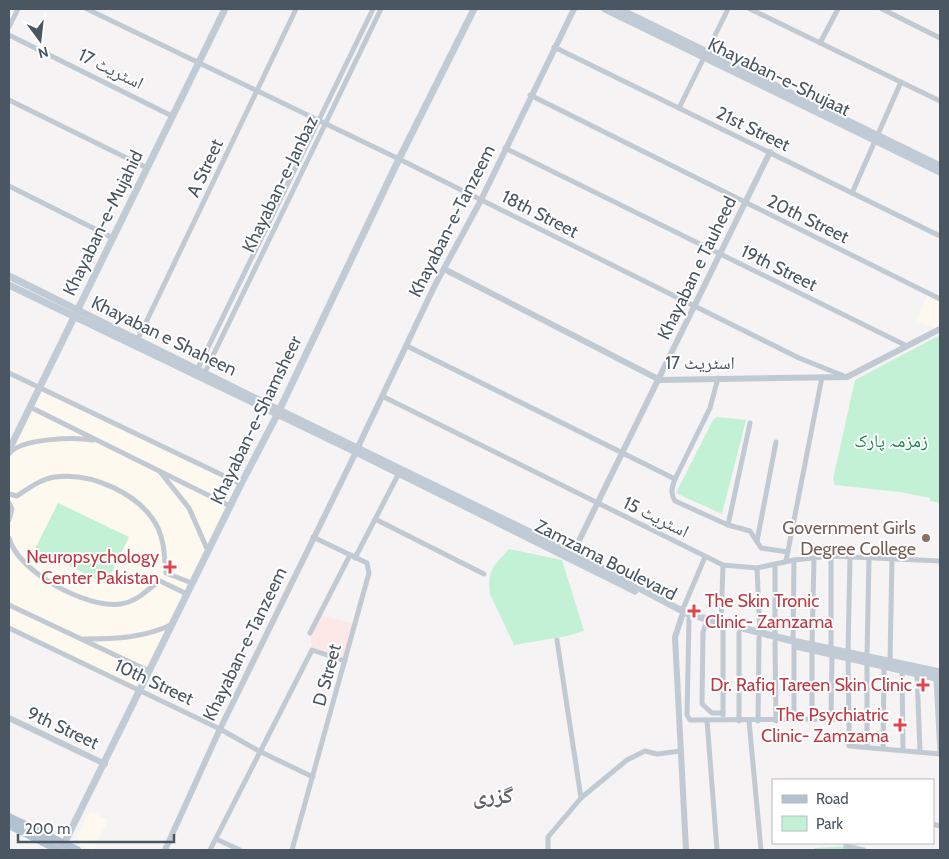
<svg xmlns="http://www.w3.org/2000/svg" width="949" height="859" viewBox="0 0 949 859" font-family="Cabin,'Noto Naskh Arabic',sans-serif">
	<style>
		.commercial { fill: #fdf9ef }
		.medical { fill: #fce8e6 }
		.green { fill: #c3f1d5 }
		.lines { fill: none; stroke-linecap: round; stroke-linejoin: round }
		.minor { stroke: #c1cad2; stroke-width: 5 }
		.tertiary { stroke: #c1cad2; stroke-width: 6 }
		.secondary { stroke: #c1cbd6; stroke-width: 7 }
		.primary { stroke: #b3c2d1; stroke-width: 8 }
		.education-dot { fill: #8d6e63; stroke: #fff; stroke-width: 2 }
		.health-dot { fill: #e0444e; stroke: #fff; stroke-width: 2 }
		.labels { text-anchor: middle; stroke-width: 4; stroke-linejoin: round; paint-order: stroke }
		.street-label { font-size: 18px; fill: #4a5661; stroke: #fff }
		.park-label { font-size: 18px; fill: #17864f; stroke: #fff }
		.education-label { font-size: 18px; fill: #785e54; stroke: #fff; text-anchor: end }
		.health-label { font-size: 18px; fill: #be3a42; stroke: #fff; text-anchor: end }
		.district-label { font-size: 22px; font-weight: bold; fill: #5f6368; stroke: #fff }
	</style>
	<rect width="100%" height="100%" fill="#f5f3f3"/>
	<g class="commercial">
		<polygon points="928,293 940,299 940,329 938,330 916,320"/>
		<polygon points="39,388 241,484 140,691 9,628 9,450"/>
		<polygon points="90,811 108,820 94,850 80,845 77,836"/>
	</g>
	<polygon class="medical" points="319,615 355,624 345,661 312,650 310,633"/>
	<g class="green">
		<polygon points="940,335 940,503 930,501 930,498 900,492 835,485 833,479 855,380"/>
		<polygon points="717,417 746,420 722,514 676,493 713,420"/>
		<polygon points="58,503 129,537 106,584 35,549"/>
		<path d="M509 549 562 560 584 631 567 636 514 645 490 594C487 570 493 566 509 549Z"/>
		<polygon points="846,846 864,850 815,850 815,848"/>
	</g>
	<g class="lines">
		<g class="minor">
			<polyline points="87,9 399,159 799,358 844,376"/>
			<polyline points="750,9 940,101"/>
			<polyline points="882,9 940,38"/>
			<polyline points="9,27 18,9"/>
			<polyline points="9,35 172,116"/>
			<polyline points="820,43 838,9"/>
			<polyline points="554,47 940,236"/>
			<polyline points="530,95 940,299"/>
			<polyline points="9,100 147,168"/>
			<polyline points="679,108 728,9"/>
			<polyline points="505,148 907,346"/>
			<polyline points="9,186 113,238"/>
			<polyline points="852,193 901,82"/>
			<polyline points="138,339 296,9"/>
			<polyline points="407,346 675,479"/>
			<polyline points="198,368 373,9"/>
			<polyline points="205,372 381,9"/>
			<polyline points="9,373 241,484"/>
			<path d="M718 378 710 408 675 479C672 487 670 493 675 501L728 525 750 531 761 548 788 552"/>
			<polyline points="382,396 723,565 757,568 794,560 831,556 940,561"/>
			<polyline points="30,407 230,506"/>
			<path d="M9 454C20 438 75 437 93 440"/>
			<polyline points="161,473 189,508 208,551"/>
			<path d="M9 494 17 496C29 488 41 479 55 477 92 472 141 494 158 528 165 544 164 556 166 573L192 583"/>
			<polyline points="9,503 12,509 9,520"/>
			<polyline points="375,519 484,574"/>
			<polyline points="728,525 750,423"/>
			<path d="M9 538C18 572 87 609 121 604 139 601 147 589 160 581L187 594"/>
			<polyline points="757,541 776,442"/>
			<polyline points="355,558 399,473"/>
			<polyline points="786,561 822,377"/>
			<polyline points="757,568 760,633"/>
			<polyline points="9,605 149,671"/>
			<polyline points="682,611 705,557"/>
			<polyline points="689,619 687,715 690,720 849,719 849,746 940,754"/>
			<polyline points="706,624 703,632 702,704 712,713 723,713"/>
			<polyline points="721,624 723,565"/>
			<polyline points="9,628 220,729 259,751 313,777"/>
			<polyline points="310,633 350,555"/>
			<polyline points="775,637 775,564"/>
			<path d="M84 639C115 639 144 638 173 624"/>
			<polyline points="557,640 581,798"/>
			<polyline points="793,641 794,560"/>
			<polyline points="775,642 776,721"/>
			<polyline points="812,645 814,558"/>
			<polyline points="794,646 794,720"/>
			<polyline points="831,649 831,556"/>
			<polyline points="812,650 812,720"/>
			<polyline points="848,652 850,557"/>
			<polyline points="867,656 869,558"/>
			<polyline points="848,659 849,719"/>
			<polyline points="890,660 892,559"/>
			<polyline points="902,670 903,750"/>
			<polyline points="917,674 920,752"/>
			<polyline points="936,678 940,753"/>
			<polyline points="723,715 723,629"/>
			<polyline points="707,720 717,850"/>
			<polyline points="831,720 832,655"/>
			<polyline points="739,721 739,633"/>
			<polyline points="749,721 761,850"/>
			<polyline points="758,721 759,638"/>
			<polyline points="867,747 867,663"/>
			<polyline points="883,748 884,666"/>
			<polyline points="933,824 940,826"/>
			<polyline points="216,839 240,850"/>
			<polyline points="210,850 312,650 345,661"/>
			<polyline points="292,850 369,573 367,563 313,537"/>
			<polyline points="548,850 548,837 581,798 627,760 645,751 657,754 681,751"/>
			<polyline points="846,850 846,846 864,850"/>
		</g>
		<g class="tertiary">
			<polyline points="444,269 660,380 847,377 940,329"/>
			<polyline points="358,447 434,287 481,200 574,9"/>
			<polyline points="571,557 770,152"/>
			<polyline points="682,616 675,637 686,850"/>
			<polyline points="9,718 105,764"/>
			<polyline points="165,850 220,729 356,452"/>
		</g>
		<g class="secondary">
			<polyline points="605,9 940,172"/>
			<polyline points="619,9 940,166"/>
			<polyline points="9,276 279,410 573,553 688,614 793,641 940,672"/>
			<polyline points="9,285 356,452 635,591"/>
			<polyline points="9,450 225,9"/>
			<polyline points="796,646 940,679"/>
			<polyline points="62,848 241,484 277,415 399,159 474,9"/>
		</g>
		<g class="primary">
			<polyline points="9,817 77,850"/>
			<polyline points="9,825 59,850"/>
		</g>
	</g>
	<circle class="education-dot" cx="926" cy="538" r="5"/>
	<g class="health-dot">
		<path d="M167.5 559.5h5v5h5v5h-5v5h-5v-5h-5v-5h5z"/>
		<path d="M691.5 603.5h5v5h5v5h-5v5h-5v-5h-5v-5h5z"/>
		<path d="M920.5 677.5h5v5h5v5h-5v5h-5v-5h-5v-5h5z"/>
		<path d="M897.5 717.5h5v5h5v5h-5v5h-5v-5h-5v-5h5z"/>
	</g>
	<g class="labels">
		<g class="street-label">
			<text transform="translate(111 69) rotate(26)" y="6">اسٹریٹ 17</text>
			<text transform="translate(779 77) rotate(26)" y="6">Khayaban-e-Shujaat</text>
			<text transform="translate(753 129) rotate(26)" y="6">21st Street</text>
			<text transform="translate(205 168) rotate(-65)" y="6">A Street</text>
			<text transform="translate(280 184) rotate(-64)" y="6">Khayaban-e-Janbaz</text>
			<text transform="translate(540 214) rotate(27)" y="6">18th Street</text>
			<text transform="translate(808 219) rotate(26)" y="6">20th Street</text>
			<text transform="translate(452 221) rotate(-63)" y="6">Khayaban-e-Tanzeem</text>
			<text transform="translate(103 223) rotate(-64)" y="6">Khayaban-e-Mujahid</text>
			<text transform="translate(697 268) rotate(-64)" y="6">Khayaban e Tauheed</text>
			<text transform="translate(779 268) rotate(26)" y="6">19th Street</text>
			<text transform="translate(164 336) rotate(26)" y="6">Khayaban e Shaheen</text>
			<text x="700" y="369">اسٹریٹ 17</text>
			<text transform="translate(256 420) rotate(-64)" y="6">Khayaban-e-Shamsheer</text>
			<text transform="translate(656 517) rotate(26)" y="6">اسٹریٹ 15</text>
			<text transform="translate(606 560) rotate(27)" y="6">Zamzama Boulevard</text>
			<text transform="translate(245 644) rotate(-64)" y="6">Khayaban-e-Tanzeem</text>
			<text transform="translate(327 675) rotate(-75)" y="6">D Street</text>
			<text transform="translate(154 682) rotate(25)" y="6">10th Street</text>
			<text transform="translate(63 728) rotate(25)" y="6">9th Street</text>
		</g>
		<g class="park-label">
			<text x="891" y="447">زمزمہ پارک</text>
		</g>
		<g class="education-label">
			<text x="916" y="534">Government Girls<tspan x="916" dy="21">Degree College</tspan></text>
		</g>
		<g class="health-label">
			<text x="159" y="563">Neuropsychology<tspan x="159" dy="21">Center Pakistan</tspan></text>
			<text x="705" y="607" text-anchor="start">The Skin Tronic<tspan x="705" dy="21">Clinic- Zamzama</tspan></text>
			<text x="912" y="691">Dr. Rafiq Tareen Skin Clinic</text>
			<text x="889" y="721">The Psychiatric<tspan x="889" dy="21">Clinic- Zamzama</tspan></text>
		</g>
		<g class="district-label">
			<text x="493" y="803">گزری</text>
		</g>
	</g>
	<rect width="949" height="859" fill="none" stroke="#4a5661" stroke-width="20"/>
	<rect x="772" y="779" width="162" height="65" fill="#ffffff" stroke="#b7bbc0"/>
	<rect x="782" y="795" width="25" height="8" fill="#b3c2d1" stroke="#b7bbc0"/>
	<text x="816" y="804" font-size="15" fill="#4a5661">Road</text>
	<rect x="782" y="816" width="25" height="15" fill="#c3f1d5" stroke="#b7bbc0"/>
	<text x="816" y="829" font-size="15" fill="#4a5661">Park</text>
	<g transform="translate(40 40) rotate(165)" stroke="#ffffff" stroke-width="4" paint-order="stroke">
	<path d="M0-4L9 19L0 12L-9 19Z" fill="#4a5661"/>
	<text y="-8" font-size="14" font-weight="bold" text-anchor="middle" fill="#4a5661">N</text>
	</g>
	<path d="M18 834v8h156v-8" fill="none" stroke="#4a5661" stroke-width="2.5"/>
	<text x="25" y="834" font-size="15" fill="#4a5661" stroke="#ffffff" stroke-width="4" paint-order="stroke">200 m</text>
</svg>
